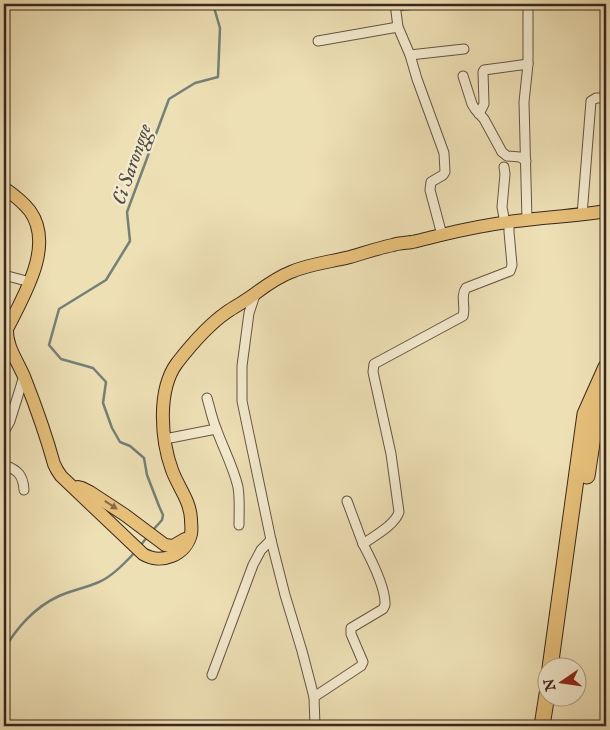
<svg xmlns="http://www.w3.org/2000/svg" width="610" height="730" viewBox="0 0 610 730" font-family="'IM FELL English',serif">
	<style>
		.lines { fill: none; stroke-linecap: round; stroke-linejoin: round }
		.stream { stroke: #74807a; stroke-width: 2.5 }
		.minor-casing { stroke: #654; stroke-width: 11 }
		.primary-casing { stroke: #39271f; stroke-width: 14 }
		.motorway-casing { stroke: #39271f; stroke-width: 17 }
		.minor { stroke: #f4ebcf; stroke-width: 9 }
		.primary { stroke: #e7c07a; stroke-width: 12 }
		.motorway { stroke: #e7c07a; stroke-width: 15 }
		.oneway { fill: #876c48 }
		.labels { text-anchor: middle; stroke-width: 4.5; stroke-linejoin: round; paint-order: stroke }
		.water-label { font-size: 20px; font-style: italic; fill: #524c45; stroke: #f4ebcf }
	</style>
	<rect width="100%" height="100%" fill="#eee0b5"/>
	<filter id="stains"><feTurbulence type="fractalNoise" baseFrequency=".004" numOctaves="4"/><feColorMatrix values="0 0 0 0 .2 0 0 0 0 .09 0 0 0 0 .02 0 0 0 .5 -.17"/></filter>
	<radialGradient id="worn" r=".72"><stop offset=".6" stop-color="#630" stop-opacity="0"/><stop offset="1" stop-color="#630" stop-opacity=".3"/></radialGradient>
	<g class="lines">
		<g class="stream">
			<polyline points="153,530 162,520 163,515 159,506 147,475 144,458 130,446 120,442 112,428 103,403 106,382 93,368 61,359 49,345 59,309 106,280 130,241 127,212 169,99 195,83 218,77 220,28 213,4"/>
			<polyline points="140,546 148,536"/>
			<path d="M4 650C16 628 35 607 59 596 72 590 86 588 99 582 111 577 126 562 135 552"/>
			<polyline points="4,691 8,719 7,726"/>
		</g>
		<defs>
			<g id="minor">
				<polyline points="395,4 398,27 410,55 417,79 444,153 445,172 443,175 431,182 430,190 442,235"/>
				<polyline points="395,6 416,4"/>
				<polyline points="318,41 398,27"/>
				<polyline points="410,55 464,49"/>
				<polyline points="463,76 472,104 475,109 484,119 502,152 507,156 520,157 526,161"/>
				<polyline points="479,114 484,104 483,72 484,70 528,64"/>
				<polyline points="504,167 505,174 502,207 505,223"/>
				<polyline points="582,215 591,101 596,98 606,98"/>
				<polyline points="527,220 524,102 528,64 528,4"/>
				<polyline points="4,275 30,282"/>
				<polyline points="256,292 249,313 242,366 242,401 271,540 285,595 302,651 314,697 315,726"/>
				<path d="M207 398C210 408 212 419 216 428 223 448 233 466 238 487 240 499 239 512 239 525"/>
				<polyline points="4,432 10,421 24,376"/>
				<polyline points="165,439 216,429"/>
				<path d="M4 465C18 470 23 475 24 490"/>
				<polyline points="347,501 363,544"/>
				<polyline points="212,675 253,565 261,550 271,540"/>
				<path d="M314 697 361 666 363 662 351 634V628L383 609 385 605C386 588 371 559 363 544 374 536 395 525 399 512L391 454 373 372 374 364 463 316C466 307 460 296 466 288L510 271 512 265 509 232V222"/>
			</g>
			<g id="primary">
				<path d="M4 188C14 195 23 202 30 211 55 246 23 297 7 329 6 347 19 363 25 379 36 407 46 435 54 464L57 470 61 476 143 554C161 565 186 555 191 534 192 529 191 523 191 519 190 500 178 487 172 470 161 440 157 390 177 363 191 345 208 325 227 312 234 307 242 303 249 298 263 288 275 278 291 272 309 264 330 262 350 257 364 253 378 248 393 245 399 243 406 243 412 242 422 240 432 237 441 235 466 229 491 224 516 221 546 217 576 216 606 211"/>
				<polyline points="78,487 82,488 90,492 125,515 165,545 173,546 185,539"/>
			</g>
			<g id="motorway">
				<polyline points="587,476 596,417 606,395"/>
				<polyline points="550,668 585,414 606,367"/>
				<polyline points="542,726 548,688"/>
			</g>
		</defs>
		<use href="#minor" class="minor-casing"/>
		<use href="#primary" class="primary-casing"/>
		<use href="#motorway" class="motorway-casing"/>
		<use href="#minor" class="minor"/>
		<use href="#primary" class="primary"/>
		<use href="#motorway" class="motorway"/>
	</g>
	<defs><path id="oneway-solid" d="M-6-.8H1V-3.2L6.5 0L1 3.2V.8H-6Z" transform="scale(1.25)"/></defs>
	<use class="oneway" href="#oneway-solid" transform="translate(111 505) rotate(33)"/>
	<g class="labels">
		<g class="water-label">
			<text transform="translate(131 164) rotate(-71)" y="7">Ci Sarongge</text>
		</g>
	</g>
	<rect width="610" height="730" fill="none" stroke="#eee0b5" stroke-width="20"/>
	<rect x="5" y="5" width="600" height="720" fill="none" stroke="#39271f" stroke-width="2.5"/>
	<rect x="10" y="10" width="590" height="710" fill="none" stroke="#39271f"/>
	<g transform="translate(562 682) rotate(257)"><circle r="24" fill="#f4ebcf" stroke="#a99d89"/>
	<path d="M0-4L9 19L0 12L-9 19Z" fill="#8f2418"/>
	<text y="-8" font-size="14" font-weight="bold" text-anchor="middle" fill="#39271f">N</text>
	</g>
	<rect width="100%" height="100%" filter="url(#stains)"/>
	<rect width="100%" height="100%" fill="url(#worn)"/>
</svg>
